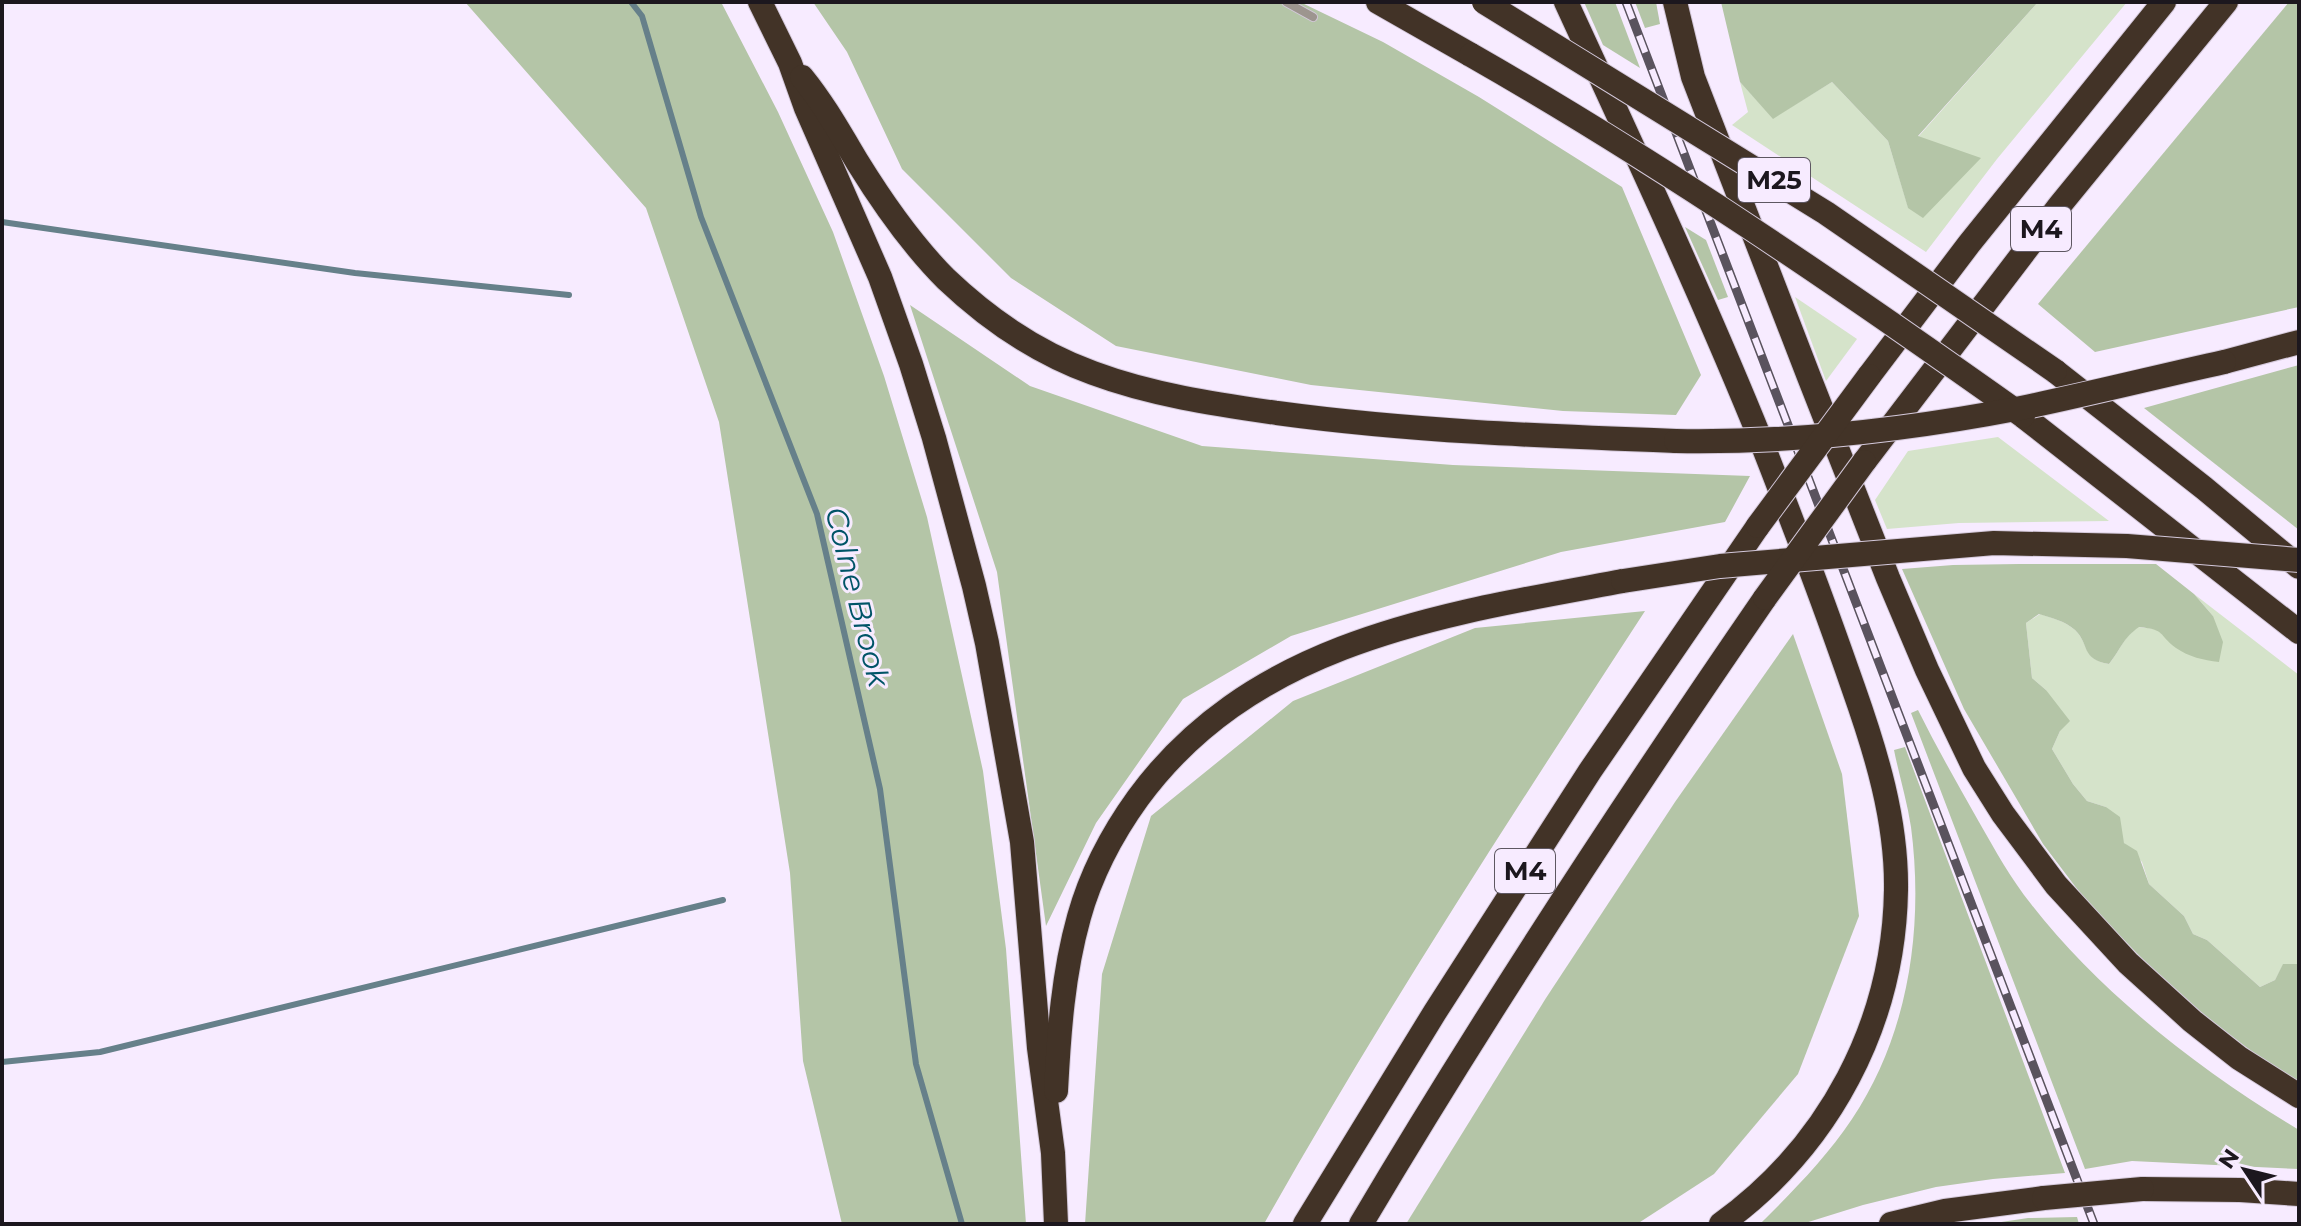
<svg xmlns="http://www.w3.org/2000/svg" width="2301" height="1226" viewBox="0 0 2301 1226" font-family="Montserrat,sans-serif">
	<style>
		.green { fill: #d5e3ca }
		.forest { fill: #b4c5a7 }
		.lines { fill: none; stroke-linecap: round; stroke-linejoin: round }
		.stream { stroke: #66808a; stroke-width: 6 }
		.service-casing { stroke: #d4c9db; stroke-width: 10 }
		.motorway-casing { stroke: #d4c9db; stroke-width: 26 }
		.service { stroke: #9d958f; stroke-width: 8 }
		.motorway { stroke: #423327; stroke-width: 24 }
		.rail-casing { stroke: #5a535e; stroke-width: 9 }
		.rail { stroke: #f7ebff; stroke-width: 6; stroke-dasharray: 18; stroke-linecap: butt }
		.motorway-bridge-casing { stroke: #d4c9db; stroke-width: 26; stroke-linecap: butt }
		.motorway-bridge { stroke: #423327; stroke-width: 24 }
		.labels { text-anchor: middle; stroke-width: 6; stroke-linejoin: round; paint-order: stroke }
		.shield { fill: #f7ebff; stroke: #5e5762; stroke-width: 2 }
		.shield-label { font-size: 26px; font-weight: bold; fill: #1c171e }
		.water-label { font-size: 30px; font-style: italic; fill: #005467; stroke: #f7ebff }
	</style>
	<rect width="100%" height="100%" fill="#f7ebff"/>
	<g class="green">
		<polygon points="2038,2 2127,2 1997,159 1926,252 1732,125 1748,112 1740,82 1773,118 1832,82 1888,141 1908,207 1918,137"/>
		<polygon points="1795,297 1857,339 1826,381"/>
		<polygon points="1998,437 2109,521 1959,523 1887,529 1875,500 1908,451"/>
		<path d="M2194 594 2299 675V964L2283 965 2275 980 2260 987 2207 940 2193 934 2184 916 2149 884 2142 862 2124 843 2106 807 2087 801 2073 784 2052 749 2060 731 2046 690 2032 678 2026 623 2040 614C2052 618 2065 621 2075 630 2090 644 2081 659 2109 664 2121 649 2123 638 2138 627L2157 629 2176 647 2213 616Z"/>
	</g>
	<g class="forest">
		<polygon points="465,2 721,2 778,112 833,232 884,376 927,517 983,771 1006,949 1026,1224 842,1224 803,1061 790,873 719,422 646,208"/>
		<polygon points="813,2 1300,2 1383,42 1479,97 1622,187 1701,375 1676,415 1563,411 1311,385 1116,346 1011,278 902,169 847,52"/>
		<polygon points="1584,2 1615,2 1640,68 1603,45"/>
		<polygon points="1635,2 1656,2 1660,24 1645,28"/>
		<polygon points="1721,2 2038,2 1918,136 1981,158 1923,218 1908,208 1888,141 1832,82 1773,119 1740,82"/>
		<polygon points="2289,2 2299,2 2299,307 2095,352 2038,304"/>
		<polygon points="1685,227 1706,240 1728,297 1718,300"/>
		<polygon points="910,305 1030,386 1202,446 1453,465 1750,476 1725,522 1561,552 1291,636 1183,699 1096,823 1046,926 997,572"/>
		<polygon points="2299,365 2299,530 2144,408"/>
		<path d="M2019 564H2156L2194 594 2213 616 2223 642 2219 662C2203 660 2189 657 2176 648 2157 634 2167 630 2139 627 2123 638 2121 649 2109 664 2080 659 2090 644 2075 630 2065 621 2052 618 2039 614L2026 623 2032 678 2046 690 2070 721 2060 731 2052 749 2073 784 2087 801 2106 807 2120 817 2124 843 2137 851 2149 884 2184 916 2193 934 2207 940 2260 987 2275 980 2283 964H2299V1083L2262 1059 2210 1020 2160 977 2087 902 2043 844 1964 709 1902 569 1953 565Z"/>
		<path d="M1645 611C1514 812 1382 1014 1264 1224H1085L1102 974 1151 816 1293 701 1475 628Z"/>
		<polygon points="1793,634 1842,774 1859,916 1798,1074 1714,1174 1637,1224 1406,1224 1546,998 1675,802"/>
		<path d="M1918 710C1937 748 1958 785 1979 822 1995 850 2011 879 2031 904 2101 994 2202 1072 2299 1130V1169L2132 1161 2085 1169 1911 713Z"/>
		<path d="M1905 747 2065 1173 1993 1179 1936 1187 1863 1205 1802 1224H1760C1793 1191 1826 1158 1852 1119 1909 1034 1924 927 1911 827 1907 801 1899 775 1894 750Z"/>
		<polygon points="2077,1217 2079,1224 1988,1224 2028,1218"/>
	</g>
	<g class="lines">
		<g class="stream">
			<polyline points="631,2 642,16 701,217 817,514 880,789 916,1064 962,1224"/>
			<polyline points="2,222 355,273 569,295"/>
			<polyline points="2,1062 100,1052 723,900"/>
		</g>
		<defs>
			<polyline id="service" points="1286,2 1313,17"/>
			<g id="motorway">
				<polyline points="760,2 790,63 806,108 880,277 911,364 934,438 974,586 987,643 1022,842 1039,1048 1053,1153 1056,1224"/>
				<polyline points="1378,2 1471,55"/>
				<path d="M1566 2C1630 141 1695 280 1753 421 1772 467 1789 514 1807 560 1823 602 1838 644 1853 687 1876 752 1897 820 1896 890 1894 1024 1829 1146 1721 1224"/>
				<polyline points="1675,2 1693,77 1809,377 1888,578 1927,670 1974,768 2003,814 2056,885 2128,963 2192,1021 2239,1058 2299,1096"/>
				<path d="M802 77C824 104 840 133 858 163 884 205 911 244 946 279 988 319 1038 353 1093 373 1152 395 1215 404 1277 413 1409 431 1542 436 1676 441"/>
				<polyline points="2224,362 2299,342"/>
				<polyline points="2055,371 2204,488 2299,567"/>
				<polyline points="1869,376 1969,244 2164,2"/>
				<polyline points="2023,416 2299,632"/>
				<polyline points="1864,462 2060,205 2226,2"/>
				<path d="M1056 1091C1059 1032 1063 974 1079 917 1091 874 1112 834 1138 798 1254 640 1445 614 1623 581"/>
				<polyline points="2142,1189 2240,1190 2299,1194"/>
				<polyline points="1305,1224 1435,1012 1590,771 1758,526"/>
				<path d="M1361 1224C1488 1010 1624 803 1765 598"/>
				<polyline points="1891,1224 1945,1211 2044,1198"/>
			</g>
		</defs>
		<use href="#service" class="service-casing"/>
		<use href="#motorway" class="motorway-casing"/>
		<use href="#service" class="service"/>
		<use href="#motorway" class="motorway"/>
		<defs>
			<polyline id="rail" points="1626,2 2094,1224"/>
		</defs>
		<use href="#rail" class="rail-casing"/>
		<use href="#rail" class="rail"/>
		<defs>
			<g id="motorway-bridge">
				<polyline points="1484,2 1826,213 2055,371"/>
				<path d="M1471 55C1662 164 1844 289 2023 416"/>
				<path d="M1676 441C1792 443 1907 430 2021 408 2089 394 2156 377 2224 362"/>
				<polyline points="1758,526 1869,376"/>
				<polyline points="1623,581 1720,566 1994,543 2127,546 2299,560"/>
				<polyline points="1765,598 1864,462"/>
				<polyline points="2044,1198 2142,1189"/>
			</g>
		</defs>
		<use href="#motorway-bridge" class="motorway-bridge-casing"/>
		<use href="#motorway-bridge" class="motorway-bridge"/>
	</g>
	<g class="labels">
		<g class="shield">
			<rect x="1738" y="158" width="72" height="44" rx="6"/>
			<rect x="2011" y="207" width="60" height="44" rx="6"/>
			<rect x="1495" y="849" width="60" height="44" rx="6"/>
		</g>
		<g class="shield-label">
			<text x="1774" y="189">M25</text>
			<text x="2041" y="238">M4</text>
			<text x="1525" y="880">M4</text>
		</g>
		<g class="water-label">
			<text transform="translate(857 597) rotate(76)" y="10">Colne Brook</text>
		</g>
	</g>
	<rect width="2301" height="1226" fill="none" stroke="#1c171e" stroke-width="8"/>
	<g transform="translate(2245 1170) rotate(305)" stroke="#f7ebff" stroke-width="6" paint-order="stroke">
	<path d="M0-6L14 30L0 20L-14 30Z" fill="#1c171e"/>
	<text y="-12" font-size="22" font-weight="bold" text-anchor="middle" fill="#1c171e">N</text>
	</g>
</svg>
